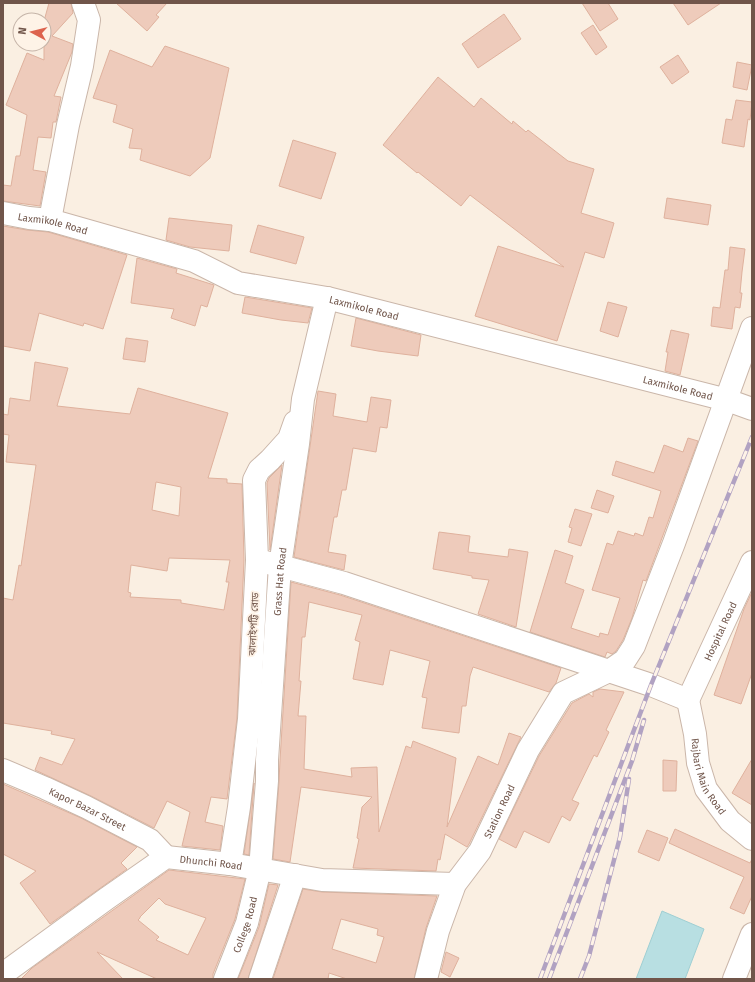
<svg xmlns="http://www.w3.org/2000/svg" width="755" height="982" viewBox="0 0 755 982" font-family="'Fira Sans','Noto Sans Bengali',sans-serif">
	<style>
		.water { fill: #b8dfe2; stroke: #9fcfd3 }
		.building { fill: #eecbbb; stroke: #dfb19d; fill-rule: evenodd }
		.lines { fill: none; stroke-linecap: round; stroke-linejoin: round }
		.minor-casing { stroke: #cab6a9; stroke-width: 24 }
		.minor { stroke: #fff; stroke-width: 22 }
		.rail-casing { stroke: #b1a2c2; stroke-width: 4.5 }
		.rail { stroke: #fef3e7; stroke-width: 3; stroke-dasharray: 9; stroke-linecap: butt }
		.labels { text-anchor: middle; stroke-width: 3.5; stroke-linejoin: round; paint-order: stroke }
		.street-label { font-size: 10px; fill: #70554a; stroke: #fef3e7 }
	</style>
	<rect width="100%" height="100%" fill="#faefe2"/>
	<polygon class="water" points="662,911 704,929 685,979 636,979"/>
	<g class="building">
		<polygon points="49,3 71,3 73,13 52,36 73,44 72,52 54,96 61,97 56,122 53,122 51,138 38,137 33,170 46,172 40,206 3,201 3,185 11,186 16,156 20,156 27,115 6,105 27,53 44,60 44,21"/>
		<polygon points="116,3 167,3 156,15 159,17 147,31"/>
		<polygon points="582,3 608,3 618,19 600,31"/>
		<polygon points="673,3 721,3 688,25"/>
		<polygon points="504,14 521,39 478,68 462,44"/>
		<polygon points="593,25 607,47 596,55 581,33"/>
		<polygon points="165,46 229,68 210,158 190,176 140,160 142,149 129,148 133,129 113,122 117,105 93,98 110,50 152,67"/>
		<polygon points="678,55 689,72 672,84 660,67"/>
		<polygon points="737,62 752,65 747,90 733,87"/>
		<polygon points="438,77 474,107 481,98 512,124 513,121 526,132 528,130 568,161 594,169 581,213 614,223 604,258 585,252 557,341 475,316 498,246 564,267 470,195 461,206 418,172 417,173 383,145"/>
		<polygon points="736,100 752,102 750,120 748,119 744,147 722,143 726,119 732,120"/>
		<polygon points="293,140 336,153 321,199 279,186"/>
		<polygon points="667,198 711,205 708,225 664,218"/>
		<polygon points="169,218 232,225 229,251 190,247 166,240"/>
		<polygon points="258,225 304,237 296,264 250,252"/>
		<polygon points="3,226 27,230 48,232 127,255 103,329 84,323 83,326 39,313 30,351 3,346"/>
		<polygon points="730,247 745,249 742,272 740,293 742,293 740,308 735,307 732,329 711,326 713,307 720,308 725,270 728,270"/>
		<polygon points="137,258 177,269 176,273 214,285 207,307 201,305 195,326 171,318 174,309 131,303"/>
		<polygon points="245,297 312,308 308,323 281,320 242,313"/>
		<polygon points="608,302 627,307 618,337 600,331"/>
		<polygon points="356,318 421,335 418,356 378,351 351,346"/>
		<polygon points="671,330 689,334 680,375 665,371 668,352 666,352"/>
		<polygon points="126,338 148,341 145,362 123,359"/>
		<path d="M35 362 68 368 57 406 130 414 138 388 228 413 208 478 227 479V483L242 484 244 560 237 718 227 799 211 797 205 822 223 826 220 850 182 846 190 812 167 801 154 828 91 796 35 770 40 757 62 765 75 739 51 734 52 731 3 723V598L13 600 19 565 21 566 36 465 6 462 9 435 3 434V414L8 415 10 398 30 401ZM156 482 181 487 179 516 152 510ZM169 558 230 560 226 582H229L224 610 181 603V600L130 597 131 593 128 592 131 565 167 571Z"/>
		<polygon points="318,391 336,394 333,416 367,422 371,397 391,400 387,428 380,427 376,452 353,448 346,490 342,490 337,517 334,517 328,552 346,555 344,570 294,557"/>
		<polygon points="688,438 698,441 646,581 643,580 632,618 623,640 616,651 612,654 607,652 605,657 530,632 555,550 573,556 565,583 584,590 571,628 599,637 600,633 608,635 620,598 592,590 607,543 613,545 618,531 634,536 635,533 643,536 649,517 653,518 661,491 612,475 616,461 654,473 664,445 683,452"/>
		<polygon points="282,465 270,550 267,483 269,478"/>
		<polygon points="597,490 614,496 608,513 591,508"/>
		<polygon points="575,509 592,514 581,546 568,542 572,528 569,527"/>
		<polygon points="439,532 470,536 468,552 508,557 509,549 528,552 516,627 478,614 489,580 472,578 472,576 433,569"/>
		<polygon points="291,582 340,595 561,668 556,683 549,692 473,667 470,676 466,706 462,706 459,733 422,728 427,698 422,697 430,661 390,650 383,685 353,679 360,642 355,640 362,615 309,602 305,637 302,637 299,681 301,681 298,716 306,716 304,769 352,777 351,768 377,767 379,832 406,746 411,748 413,741 456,758 447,827 478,756 498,765 509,733 521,737 469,844 467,847 445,834 440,860 438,859 436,871 353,868 359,839 357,838 362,807 372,797 301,787 290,862 273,859 279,782 280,760"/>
		<polygon points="752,592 752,673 741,704 714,695 744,609"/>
		<polygon points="600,689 624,692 606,730 609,732 597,757 594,755 572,800 579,803 570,821 562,816 549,843 524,831 516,848 499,839 539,756 572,703 589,694 593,697 593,692"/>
		<polygon points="752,759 752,805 732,793"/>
		<polygon points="663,760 677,761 676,791 663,791"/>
		<polygon points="254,783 249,855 244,854"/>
		<polygon points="3,784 81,818 137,847 121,863 127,869 50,924 20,883 36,871 3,854"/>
		<polygon points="675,829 750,863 752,859 752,896 744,914 730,908 744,877 669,843"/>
		<polygon points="647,830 668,838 659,861 638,852"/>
		<path d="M169 870 245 879 235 919 213 974V979H157L97 952 123 979H21L32 968ZM159 898 165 904 206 918 188 955 156 940 159 937 138 920 140 918V917Z"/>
		<polygon points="269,884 278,885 248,979 238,979 259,927"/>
		<path d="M303 889 322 892 437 896 426 928 414 979H347L329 973 328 979H273ZM341 919 378 929 377 935 384 937 376 963 332 949Z"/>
		<polygon points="446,952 459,958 450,977 441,972"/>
	</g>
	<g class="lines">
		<defs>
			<g id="minor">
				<path id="s1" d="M3 213 29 218 50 220 194 261 238 283 327 298 727 400 752 409"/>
				<polyline points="50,220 68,125 82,66 89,20 83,3"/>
				<polyline points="265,562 344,583 651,685 688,700"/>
				<path id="s2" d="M688 700 695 734 698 763 706 789 730 821 752 839"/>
				<path id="s3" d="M688 700 752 562"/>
				<path id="s4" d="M3 770 45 788 86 807 150 840 166 857"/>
				<polyline points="230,864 239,807 249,719 257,560 254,480 259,470 270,460 289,439 295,422"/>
				<path id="s5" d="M3 974 106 899 166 857 230 864 322 880 455 884"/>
				<path id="s6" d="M225 979 247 923 260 869 267 781V760L280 566 298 444 303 399 327 298"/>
				<polyline points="260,979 295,875"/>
				<path id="s7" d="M426 979 438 931 455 884 480 851 528 750 563 693 609 671 625 660 634 646 674 543 752 328"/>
				<polyline points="734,979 752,934"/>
			</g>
		</defs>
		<use href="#minor" class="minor-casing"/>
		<use href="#minor" class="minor"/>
		<defs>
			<g id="rail">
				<polyline points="540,979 651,685 752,437"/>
				<polyline points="549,979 632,761 644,720"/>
				<polyline points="580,979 589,956 620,837 629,779"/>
			</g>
		</defs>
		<use href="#rail" class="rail-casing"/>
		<use href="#rail" class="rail"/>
	</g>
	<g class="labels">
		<g class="street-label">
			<text dy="4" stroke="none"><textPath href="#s1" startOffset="51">Laxmikole Road</textPath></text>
			<text dy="4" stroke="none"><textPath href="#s1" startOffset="375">Laxmikole Road</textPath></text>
			<text dy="4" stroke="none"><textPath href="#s1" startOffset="699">Laxmikole Road</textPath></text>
			<text dy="4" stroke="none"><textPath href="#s6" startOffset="404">Grass Hat Road</textPath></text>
			<text transform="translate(253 624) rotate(-87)" y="4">ঝালাইপট্টি রোড</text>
			<text dy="4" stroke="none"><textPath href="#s3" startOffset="76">Hospital Road</textPath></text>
			<text dy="4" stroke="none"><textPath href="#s2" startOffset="80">Rajbari Main Road</textPath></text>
			<text dy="4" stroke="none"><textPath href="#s4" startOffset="93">Kapor Bazar Street</textPath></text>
			<text dy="4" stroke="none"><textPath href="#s7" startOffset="185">Station Road</textPath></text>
			<text dy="4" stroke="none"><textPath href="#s5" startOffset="246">Dhunchi Road</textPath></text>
			<text dy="4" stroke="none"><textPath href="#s6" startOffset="58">College Road</textPath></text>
		</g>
	</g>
	<rect width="755" height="982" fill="none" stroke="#70554a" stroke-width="8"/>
	<g transform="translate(32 32) rotate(277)"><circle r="19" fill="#fef3e7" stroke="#c5b4a8"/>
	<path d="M0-3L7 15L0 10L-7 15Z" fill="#dd634e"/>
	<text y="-6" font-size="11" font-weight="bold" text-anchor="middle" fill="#70554a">N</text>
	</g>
</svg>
